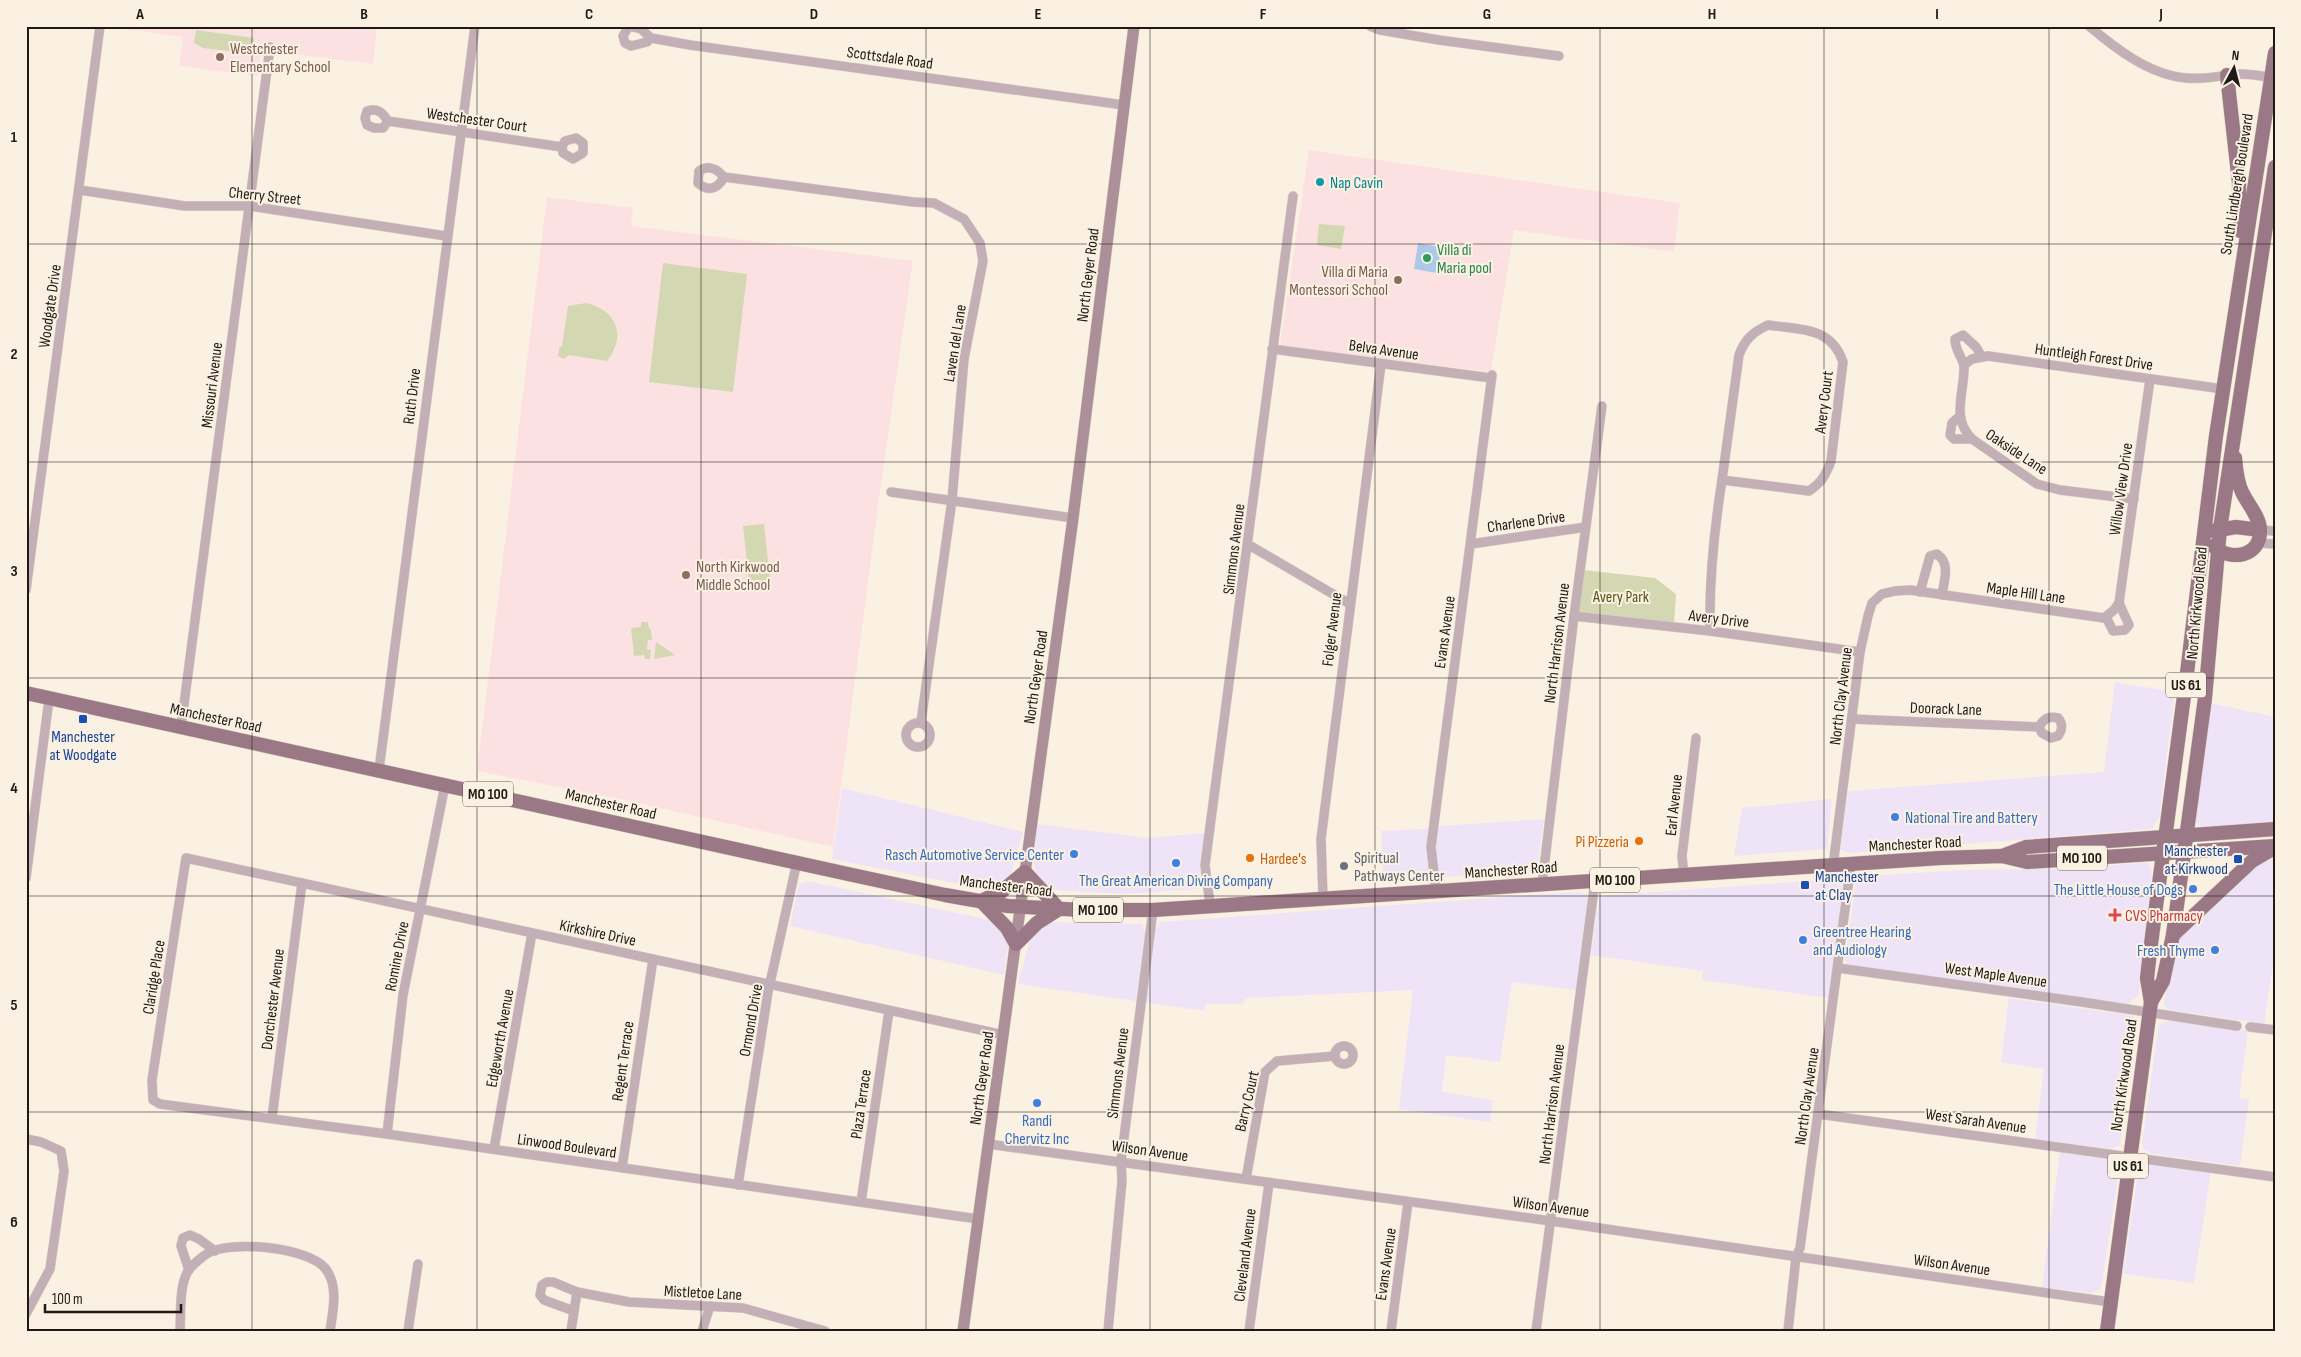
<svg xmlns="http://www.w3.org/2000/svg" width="2301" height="1357" viewBox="0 0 2301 1357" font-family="'Sofia Sans Condensed',sans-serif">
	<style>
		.commercial { fill: #efe3f8 }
		.education { fill: #fce1e2 }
		.green { fill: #d4d8b2 }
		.water { fill: #abcae7 }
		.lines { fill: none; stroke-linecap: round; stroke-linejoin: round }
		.street-casing { stroke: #d8cfc1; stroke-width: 10 }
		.secondary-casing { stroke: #d8cfc1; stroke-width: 12 }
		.primary-casing { stroke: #d8cfc1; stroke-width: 15 }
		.street { stroke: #c3b0b7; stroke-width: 9 }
		.secondary { stroke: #ab909a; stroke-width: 11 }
		.primary { stroke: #9a7885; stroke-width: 14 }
		.grid { fill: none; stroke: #1e1b16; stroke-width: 1; stroke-opacity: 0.55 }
		.education-dot { fill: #8d6e63; stroke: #fbf1e2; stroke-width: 2 }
		.culture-dot { fill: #0f9aa8; stroke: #fbf1e2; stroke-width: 2 }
		.leisure-dot { fill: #2e9e5b; stroke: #fbf1e2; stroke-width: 2 }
		.transit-dot { fill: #1a4fb4; stroke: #fbf1e2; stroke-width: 2 }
		.shop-dot { fill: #3f7fe0; stroke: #fbf1e2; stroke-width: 2 }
		.food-dot { fill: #e8710a; stroke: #fbf1e2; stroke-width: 2 }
		.worship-dot { fill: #6b7280; stroke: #fbf1e2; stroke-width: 2 }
		.health-dot { fill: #e0444e; stroke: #fbf1e2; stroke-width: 2 }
		.labels { text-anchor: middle; stroke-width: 4; stroke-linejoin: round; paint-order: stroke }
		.shield { fill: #fbf1e2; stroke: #605b53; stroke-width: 1 }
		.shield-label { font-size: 15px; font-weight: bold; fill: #1e1b16 }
		.education-label { font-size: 16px; fill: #785e54; stroke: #fbf1e2; text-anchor: start }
		.street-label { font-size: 16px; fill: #1e1b16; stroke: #fbf1e2 }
		.culture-label { font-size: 16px; fill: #0d838f; stroke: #fbf1e2; text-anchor: start }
		.leisure-label { font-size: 16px; fill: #27864d; stroke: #fbf1e2; text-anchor: start }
		.park-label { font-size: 16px; fill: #535619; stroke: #fbf1e2 }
		.transit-label { font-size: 16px; fill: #164399; stroke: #fbf1e2 }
		.shop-label { font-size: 16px; fill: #366cbe; stroke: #fbf1e2; text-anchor: end }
		.food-label { font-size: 16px; fill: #c56008; stroke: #fbf1e2; text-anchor: end }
		.worship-label { font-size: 16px; fill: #5b616d; stroke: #fbf1e2; text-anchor: start }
		.health-label { font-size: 16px; fill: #be3a42; stroke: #fbf1e2; text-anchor: start }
		.neatline { fill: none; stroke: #1e1b16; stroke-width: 2 }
		.grid-label { font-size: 16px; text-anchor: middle; font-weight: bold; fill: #1e1b16 }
	</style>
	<rect width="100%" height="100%" fill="#fbf1e2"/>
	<g class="commercial">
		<polygon points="2115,682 2175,692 2159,818 2152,829 1850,853 1842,851 1840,848 1848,791 2104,772"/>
		<polygon points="2210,703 2275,717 2275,822 2204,827 2195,822"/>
		<polygon points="842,788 1023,832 1011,874 996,889 989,890 832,859"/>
		<polygon points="1832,799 1827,849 1734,856 1742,808"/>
		<polygon points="1544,819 1537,871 1384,881 1381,831 1439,828 1440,826"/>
		<polygon points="1037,824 1148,838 1205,833 1203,885 1198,889 1124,894 1053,890 1047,887 1036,874 1034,863"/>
		<polygon points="2275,853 2275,953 2264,1024 2171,1010 2166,1008 2164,1003 2177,942 2181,936 2252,868"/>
		<polygon points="2141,863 2148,863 2152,871 2140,988 2138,996 2128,1004 1852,966 1847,964 1845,960 1856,882 1859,877 1864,876 1966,870 2060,869"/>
		<polygon points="1837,879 1845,884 1829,998 1702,980 1703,971 1591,955 1599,899 1601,896"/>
		<polygon points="807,881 990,920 1009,938 1004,975 790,926 799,884"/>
		<polygon points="1576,892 1586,894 1588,898 1576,990 1512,982 1500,1062 1446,1055 1442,1092 1493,1100 1490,1122 1399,1109 1413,990 1247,998 1241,1004 1205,1004 1204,1011 1145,1002 1155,930 1160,922"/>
		<polygon points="1055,922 1142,924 1146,933 1136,1001 1018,984 1032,934 1047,923"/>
		<polygon points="2009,998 2129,1015 2134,1017 2136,1029 2120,1145 2112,1149 2035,1139 2044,1069 2001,1062"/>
		<polygon points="2171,1020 2248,1030 2239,1098 2249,1099 2240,1166 2153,1154 2144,1149 2142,1144 2158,1029 2160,1024"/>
		<polygon points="2060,1152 2111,1159 2116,1161 2118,1165 2119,1172 2102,1284 2100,1289 2091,1293 2042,1287"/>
		<polygon points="2150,1163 2211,1171 2194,1283 2123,1274 2138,1172 2144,1164"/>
	</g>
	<g class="education">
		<polygon points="104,26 377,26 373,64 262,50 258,76 179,66 183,37"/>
		<polygon points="1309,150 1680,203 1674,252 1514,230 1491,372 1280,346"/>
		<polygon points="547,197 633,208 631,226 913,261 881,484 833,847 629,801 477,771"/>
	</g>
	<g class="green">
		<polygon points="196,30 254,38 252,54 203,48 194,43"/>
		<polygon points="1319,224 1345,226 1341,249 1317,245"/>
		<polygon points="663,263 747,274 733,392 649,382"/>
		<path d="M586 303C617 310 627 336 607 361L569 355 564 359 558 356 559 348 562 346 568 306Z"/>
		<polygon points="764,524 771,590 750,592 743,526"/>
		<polygon points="1583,570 1655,578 1676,594 1674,625 1577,613"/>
		<polygon points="641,622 648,622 649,628 651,630 652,640 648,640 647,649 651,650 650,659 645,659 644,655 634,656 631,628 641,627"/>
		<polygon points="656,642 675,655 654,659"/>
	</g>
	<polygon class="water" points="1418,243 1441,247 1437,273 1414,269"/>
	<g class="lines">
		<defs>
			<g id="street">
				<polyline points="1370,26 1380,30 1439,40 1559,56"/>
				<path d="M2089 26C2116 49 2150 75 2186 78 2205 80 2222 75 2240 74 2251 74 2263 76 2274 78"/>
				<polyline points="651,38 647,42 631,46 625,43 623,36 629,26 641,29 651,38 690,45 1124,105"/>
				<path d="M388 121 383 128H374L367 125 365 118 367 111C378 108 382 112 388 121L562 147 565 141 576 138 583 143V153L573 159 563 153 562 147"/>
				<path d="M724 177C718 189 708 192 698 183L699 171C709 164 717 169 724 177L913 202 934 203 964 219 980 243 983 261 964 359 952 500 921 722"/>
				<polyline points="80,190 185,206 249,206 446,236"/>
				<path d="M1768 325C1800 330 1831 326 1843 362L1831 461C1826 475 1821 483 1809 491L1722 480 1739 355C1745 339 1753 332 1768 325Z"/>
				<polyline points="1272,349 1491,378"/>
				<path d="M1982 357 1976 347 1963 335 1955 339C1955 352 1964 358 1964 368 1964 394 1951 418 1972 439L2037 484 2060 490 2134 499"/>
				<polyline points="1964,365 1972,359 1988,356 2223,389"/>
				<polyline points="1960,416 1952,423 1950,435 1954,439 1972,439"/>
				<polyline points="891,492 1073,518"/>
				<polyline points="2260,530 2275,531"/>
				<polyline points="2258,543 2275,544"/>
				<polyline points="1471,544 1586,527"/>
				<polyline points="1249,545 1350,604"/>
				<polyline points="26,590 100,26"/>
				<path d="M1920 592 1930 556 1937 554C1951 564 1944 580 1942 595"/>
				<polyline points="1574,616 1710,631 1860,652"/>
				<polyline points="2106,617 2113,631 2125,630 2129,625 2119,603"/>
				<path d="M1710 631C1709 580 1714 531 1722 480"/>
				<path d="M1852 719 2039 727C2044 718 2049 716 2058 718 2063 724 2063 729 2058 736L2051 738 2042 733 2039 727"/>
				<circle cx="918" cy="735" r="12"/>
				<polyline points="181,727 270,47"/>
				<polyline points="379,770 475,26"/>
				<polyline points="1833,866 1860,652 1868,616 1872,603 1882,594 1895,591 1910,590 2104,618 2114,610 2119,603 2150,379"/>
				<polyline points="1684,876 1682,856 1696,738"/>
				<polyline points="26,878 49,699"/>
				<polyline points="1542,885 1574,616 1602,406"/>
				<polyline points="1436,891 1431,847 1492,375"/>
				<polyline points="1323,898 1321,839 1381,364"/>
				<polyline points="1210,905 1205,865 1293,196"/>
				<polyline points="1838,968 2082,1002 2237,1026"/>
				<polyline points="2250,1027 2275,1030"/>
				<circle cx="1344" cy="1055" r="9"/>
				<polyline points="1818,1114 2275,1177"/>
				<polyline points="272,1118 302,883"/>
				<polyline points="387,1134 403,995 445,785"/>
				<polyline points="26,1139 41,1142 61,1151 64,1171 50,1269 26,1314"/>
				<polyline points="988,1144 1551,1221 2110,1302"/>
				<polyline points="494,1149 532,933"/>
				<polyline points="622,1168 653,959"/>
				<polyline points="1246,1179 1265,1072 1277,1061 1335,1056"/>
				<polyline points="738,1185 768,992 797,862"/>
				<polyline points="861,1202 889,1011"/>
				<polyline points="978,1219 387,1134 160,1104 153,1100 152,1080 186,858 1004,1035"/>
				<polyline points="189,1270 181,1246 183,1238 190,1235 199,1239 215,1251"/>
				<polyline points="574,1311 544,1300 540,1295 542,1285 547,1282 553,1282 577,1292 629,1302 743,1308 825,1331"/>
				<path d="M180 1331C181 1313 179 1286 188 1271 192 1265 203 1256 208 1253 231 1240 307 1247 325 1268 339 1285 333 1311 330 1331"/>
				<polyline points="408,1331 418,1264"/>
				<polyline points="571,1331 577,1292"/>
				<polyline points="702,1331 710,1306"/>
				<polyline points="1108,1331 1122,1181 1121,1161 1153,910"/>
				<polyline points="1249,1331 1269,1183"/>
				<polyline points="1391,1331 1408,1202"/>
				<polyline points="1536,1331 1595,881"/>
				<polyline points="1788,1331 1796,1257 1800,1248 1851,864"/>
			</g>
			<polyline id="secondary" points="963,1331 1073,518 1134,26"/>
			<g id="primary">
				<polyline points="2227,75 2239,183 2240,231"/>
				<polyline points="2213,531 2236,527 2260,530"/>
				<path d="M2213 546C2230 562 2261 557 2260 530 2260 517 2247 503 2242 492 2237 482 2236 469 2235 458"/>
				<polyline points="26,693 848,874 945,895 1008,906 1083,910 1153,910 1940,858 2002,856 2027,862 2275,846"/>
				<polyline points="2002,856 2026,847 2275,829"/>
				<polyline points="981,901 1007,928 1016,944 1037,923 1059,909"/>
				<polyline points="981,901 1001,892 1025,872 1059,909"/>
				<polyline points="2173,935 2252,861 2274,848"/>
				<polyline points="2151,1002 2163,981 2173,935 2205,698 2220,529 2275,167"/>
				<polyline points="2107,1331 2151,1002 2147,978 2151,944 2186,681 2216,436 2275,53"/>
			</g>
		</defs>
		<use href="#street" class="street-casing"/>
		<use href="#secondary" class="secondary-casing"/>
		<use href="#primary" class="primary-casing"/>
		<use href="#street" class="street"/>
		<use href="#secondary" class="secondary"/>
		<use href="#primary" class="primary"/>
	</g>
	<path class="grid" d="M252 26V1331M477 26V1331M701 26V1331M926 26V1331M1150 26V1331M1375 26V1331M1600 26V1331M1824 26V1331M2049 26V1331M26 244H2275M26 462H2275M26 678H2275M26 896H2275M26 1112H2275"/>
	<g class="education-dot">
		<circle cx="220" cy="57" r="5"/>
		<circle cx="1398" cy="280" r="5"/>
		<circle cx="686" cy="575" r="5"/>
	</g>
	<circle class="culture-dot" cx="1320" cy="182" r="5"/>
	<circle class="leisure-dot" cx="1427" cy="258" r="5"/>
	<g class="transit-dot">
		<rect x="78" y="714" width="10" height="10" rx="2.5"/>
		<rect x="2233" y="854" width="10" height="10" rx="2.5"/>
		<rect x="1800" y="880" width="10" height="10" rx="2.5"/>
	</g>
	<g class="shop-dot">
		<circle cx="1895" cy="817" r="5"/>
		<circle cx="1074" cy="854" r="5"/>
		<circle cx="1176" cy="863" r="5"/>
		<circle cx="2193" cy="889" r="5"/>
		<circle cx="1803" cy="940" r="5"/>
		<circle cx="2215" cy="950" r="5"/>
		<circle cx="1037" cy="1103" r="5"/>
	</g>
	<g class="food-dot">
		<circle cx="1639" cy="841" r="5"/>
		<circle cx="1250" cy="858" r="5"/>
	</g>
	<circle class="worship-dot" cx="1344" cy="866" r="5"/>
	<path class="health-dot" d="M2112.5 907.5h5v5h5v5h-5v5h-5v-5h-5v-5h5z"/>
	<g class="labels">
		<g class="shield">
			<rect x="2166" y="672.5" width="40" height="25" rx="4"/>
			<rect x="463" y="781.5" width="50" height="25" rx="4"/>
			<rect x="2057" y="845.5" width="50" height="25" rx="4"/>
			<rect x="1590" y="867.5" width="50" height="25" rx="4"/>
			<rect x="1073" y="897.5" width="50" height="25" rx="4"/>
			<rect x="2108" y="1153.5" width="40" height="25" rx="4"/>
		</g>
		<g class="shield-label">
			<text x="2186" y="690">US 61</text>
			<text x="488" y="799">MO 100</text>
			<text x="2082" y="863">MO 100</text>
			<text x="1615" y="885">MO 100</text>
			<text x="1098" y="915">MO 100</text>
			<text x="2128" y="1171">US 61</text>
		</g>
		<g class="education-label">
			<text x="230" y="54">Westchester<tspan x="230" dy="18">Elementary School</tspan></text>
			<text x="1388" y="277" text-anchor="end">Villa di Maria<tspan x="1388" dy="18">Montessori School</tspan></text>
			<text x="696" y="572">North Kirkwood<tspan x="696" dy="18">Middle School</tspan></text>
		</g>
		<g class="street-label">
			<text transform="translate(890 57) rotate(8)" y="6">Scottsdale Road</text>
			<text transform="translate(477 119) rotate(8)" y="6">Westchester Court</text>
			<text transform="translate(2236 184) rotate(-81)" y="6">South Lindbergh Boulevard</text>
			<text transform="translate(265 195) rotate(6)" y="6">Cherry Street</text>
			<text transform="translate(1087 275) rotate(-83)" y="6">North Geyer Road</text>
			<text transform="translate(49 306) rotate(-82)" y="6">Woodgate Drive</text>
			<text transform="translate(954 343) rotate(-81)" y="6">Laven del Lane</text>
			<text transform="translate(1384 349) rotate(8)" y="6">Belva Avenue</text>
			<text transform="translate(2094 356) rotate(8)" y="6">Huntleigh Forest Drive</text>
			<text transform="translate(211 385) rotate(-83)" y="6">Missouri Avenue</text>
			<text transform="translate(411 396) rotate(-83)" y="6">Ruth Drive</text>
			<text transform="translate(1823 402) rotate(-83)" y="6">Avery Court</text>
			<text transform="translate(2017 451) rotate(33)" y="6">Oakside Lane</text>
			<text transform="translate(2120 489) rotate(-82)" y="6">Willow View Drive</text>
			<text transform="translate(1526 521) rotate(-8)" y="6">Charlene Drive</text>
			<text transform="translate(1233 549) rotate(-83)" y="6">Simmons Avenue</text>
			<text transform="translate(2026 592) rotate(8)" y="6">Maple Hill Lane</text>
			<text transform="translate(2196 603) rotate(-85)" y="6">North Kirkwood Road</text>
			<text transform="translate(1719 618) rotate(7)" y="6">Avery Drive</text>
			<text transform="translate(1331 629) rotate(-83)" y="6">Folger Avenue</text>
			<text transform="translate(1444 632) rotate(-82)" y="6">Evans Avenue</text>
			<text transform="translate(1556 643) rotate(-83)" y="6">North Harrison Avenue</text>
			<text transform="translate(1035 677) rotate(-82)" y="6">North Geyer Road</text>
			<text transform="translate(1840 696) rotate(-83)" y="6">North Clay Avenue</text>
			<text transform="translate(1946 708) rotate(2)" y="6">Doorack Lane</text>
			<text transform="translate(216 717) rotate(12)" y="6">Manchester Road</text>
			<text transform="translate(611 803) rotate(13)" y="6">Manchester Road</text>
			<text transform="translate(1673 805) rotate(-84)" y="6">Earl Avenue</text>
			<text transform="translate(1915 843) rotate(-3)" y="6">Manchester Road</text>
			<text transform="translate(1511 869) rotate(-4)" y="6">Manchester Road</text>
			<text transform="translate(1006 885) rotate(7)" y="6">Manchester Road</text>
			<text transform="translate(598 932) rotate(12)" y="6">Kirkshire Drive</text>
			<text transform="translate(396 956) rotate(-79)" y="6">Romine Drive</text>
			<text transform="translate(1996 974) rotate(8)" y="6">West Maple Avenue</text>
			<text transform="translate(153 977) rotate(-81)" y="6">Claridge Place</text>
			<text transform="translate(272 999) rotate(-83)" y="6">Dorchester Avenue</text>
			<text transform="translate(750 1020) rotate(-80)" y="6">Ormond Drive</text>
			<text transform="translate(499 1038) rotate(-80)" y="6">Edgeworth Avenue</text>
			<text transform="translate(622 1061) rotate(-82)" y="6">Regent Terrace</text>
			<text transform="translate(1117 1073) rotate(-83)" y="6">Simmons Avenue</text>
			<text transform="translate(2123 1075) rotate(-82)" y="6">North Kirkwood Road</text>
			<text transform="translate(981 1078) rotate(-82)" y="6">North Geyer Road</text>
			<text transform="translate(1806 1096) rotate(-82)" y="6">North Clay Avenue</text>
			<text transform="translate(1246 1101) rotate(-77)" y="6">Barry Court</text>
			<text transform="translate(860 1104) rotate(-82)" y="6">Plaza Terrace</text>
			<text transform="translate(1551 1104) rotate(-83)" y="6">North Harrison Avenue</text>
			<text transform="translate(1976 1120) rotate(8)" y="6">West Sarah Avenue</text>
			<text transform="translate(567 1145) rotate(8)" y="6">Linwood Boulevard</text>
			<text transform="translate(1150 1150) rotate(8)" y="6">Wilson Avenue</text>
			<text transform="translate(1551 1206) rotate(8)" y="6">Wilson Avenue</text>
			<text transform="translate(1244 1255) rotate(-83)" y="6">Cleveland Avenue</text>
			<text transform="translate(1385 1264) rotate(-82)" y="6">Evans Avenue</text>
			<text transform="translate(1952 1264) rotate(8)" y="6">Wilson Avenue</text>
			<text transform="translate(703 1292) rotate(3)" y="6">Mistletoe Lane</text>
		</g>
		<g class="culture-label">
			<text x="1330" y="188">Nap Cavin</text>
		</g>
		<g class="leisure-label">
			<text x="1437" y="255">Villa di<tspan x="1437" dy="18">Maria pool</tspan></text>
		</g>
		<g class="park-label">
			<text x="1621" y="602">Avery Park</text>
		</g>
		<g class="transit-label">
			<text x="83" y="742">Manchester<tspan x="83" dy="18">at Woodgate</tspan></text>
			<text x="2228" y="856" text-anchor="end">Manchester<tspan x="2228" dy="18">at Kirkwood</tspan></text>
			<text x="1815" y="882" text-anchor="start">Manchester<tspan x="1815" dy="18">at Clay</tspan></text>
		</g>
		<g class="shop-label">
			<text x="1905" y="823" text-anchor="start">National Tire and Battery</text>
			<text x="1064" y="860">Rasch Automotive Service Center</text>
			<text x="1176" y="886" text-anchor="middle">The Great American Diving Company</text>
			<text x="2183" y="895">The Little House of Dogs</text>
			<text x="1813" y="937" text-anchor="start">Greentree Hearing<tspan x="1813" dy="18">and Audiology</tspan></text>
			<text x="2205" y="956">Fresh Thyme</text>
			<text x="1037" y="1126" text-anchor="middle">Randi<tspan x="1037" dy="18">Chervitz Inc</tspan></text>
		</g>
		<g class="food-label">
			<text x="1629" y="847">Pi Pizzeria</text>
			<text x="1260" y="864" text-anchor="start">Hardee's</text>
		</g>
		<g class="worship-label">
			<text x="1354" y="863">Spiritual<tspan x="1354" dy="18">Pathways Center</tspan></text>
		</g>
		<g class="health-label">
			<text x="2125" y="921">CVS Pharmacy</text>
		</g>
	</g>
	<rect width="2301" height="1357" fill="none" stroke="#fbf1e2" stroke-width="55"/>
	<g transform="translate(2234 68) rotate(7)" stroke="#fbf1e2" stroke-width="4" paint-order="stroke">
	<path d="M0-4L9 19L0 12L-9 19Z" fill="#1e1b16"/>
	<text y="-8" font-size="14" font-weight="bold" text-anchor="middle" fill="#1e1b16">N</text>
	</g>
	<path d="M45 1304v8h136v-8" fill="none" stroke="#1e1b16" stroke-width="2.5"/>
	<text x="52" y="1304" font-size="15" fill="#1e1b16" stroke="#fbf1e2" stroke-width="4" paint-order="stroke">100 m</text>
	<rect x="28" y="28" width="2246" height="1302" class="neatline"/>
	<g class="grid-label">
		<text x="140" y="19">A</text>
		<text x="364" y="19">B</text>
		<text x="589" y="19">C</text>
		<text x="814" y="19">D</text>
		<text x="1038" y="19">E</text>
		<text x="1263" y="19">F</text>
		<text x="1487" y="19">G</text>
		<text x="1712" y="19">H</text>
		<text x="1937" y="19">I</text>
		<text x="2161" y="19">J</text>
		<text x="14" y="142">1</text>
		<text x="14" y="359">2</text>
		<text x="14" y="576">3</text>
		<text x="14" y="793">4</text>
		<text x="14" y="1010">5</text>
		<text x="14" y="1227">6</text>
	</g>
</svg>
